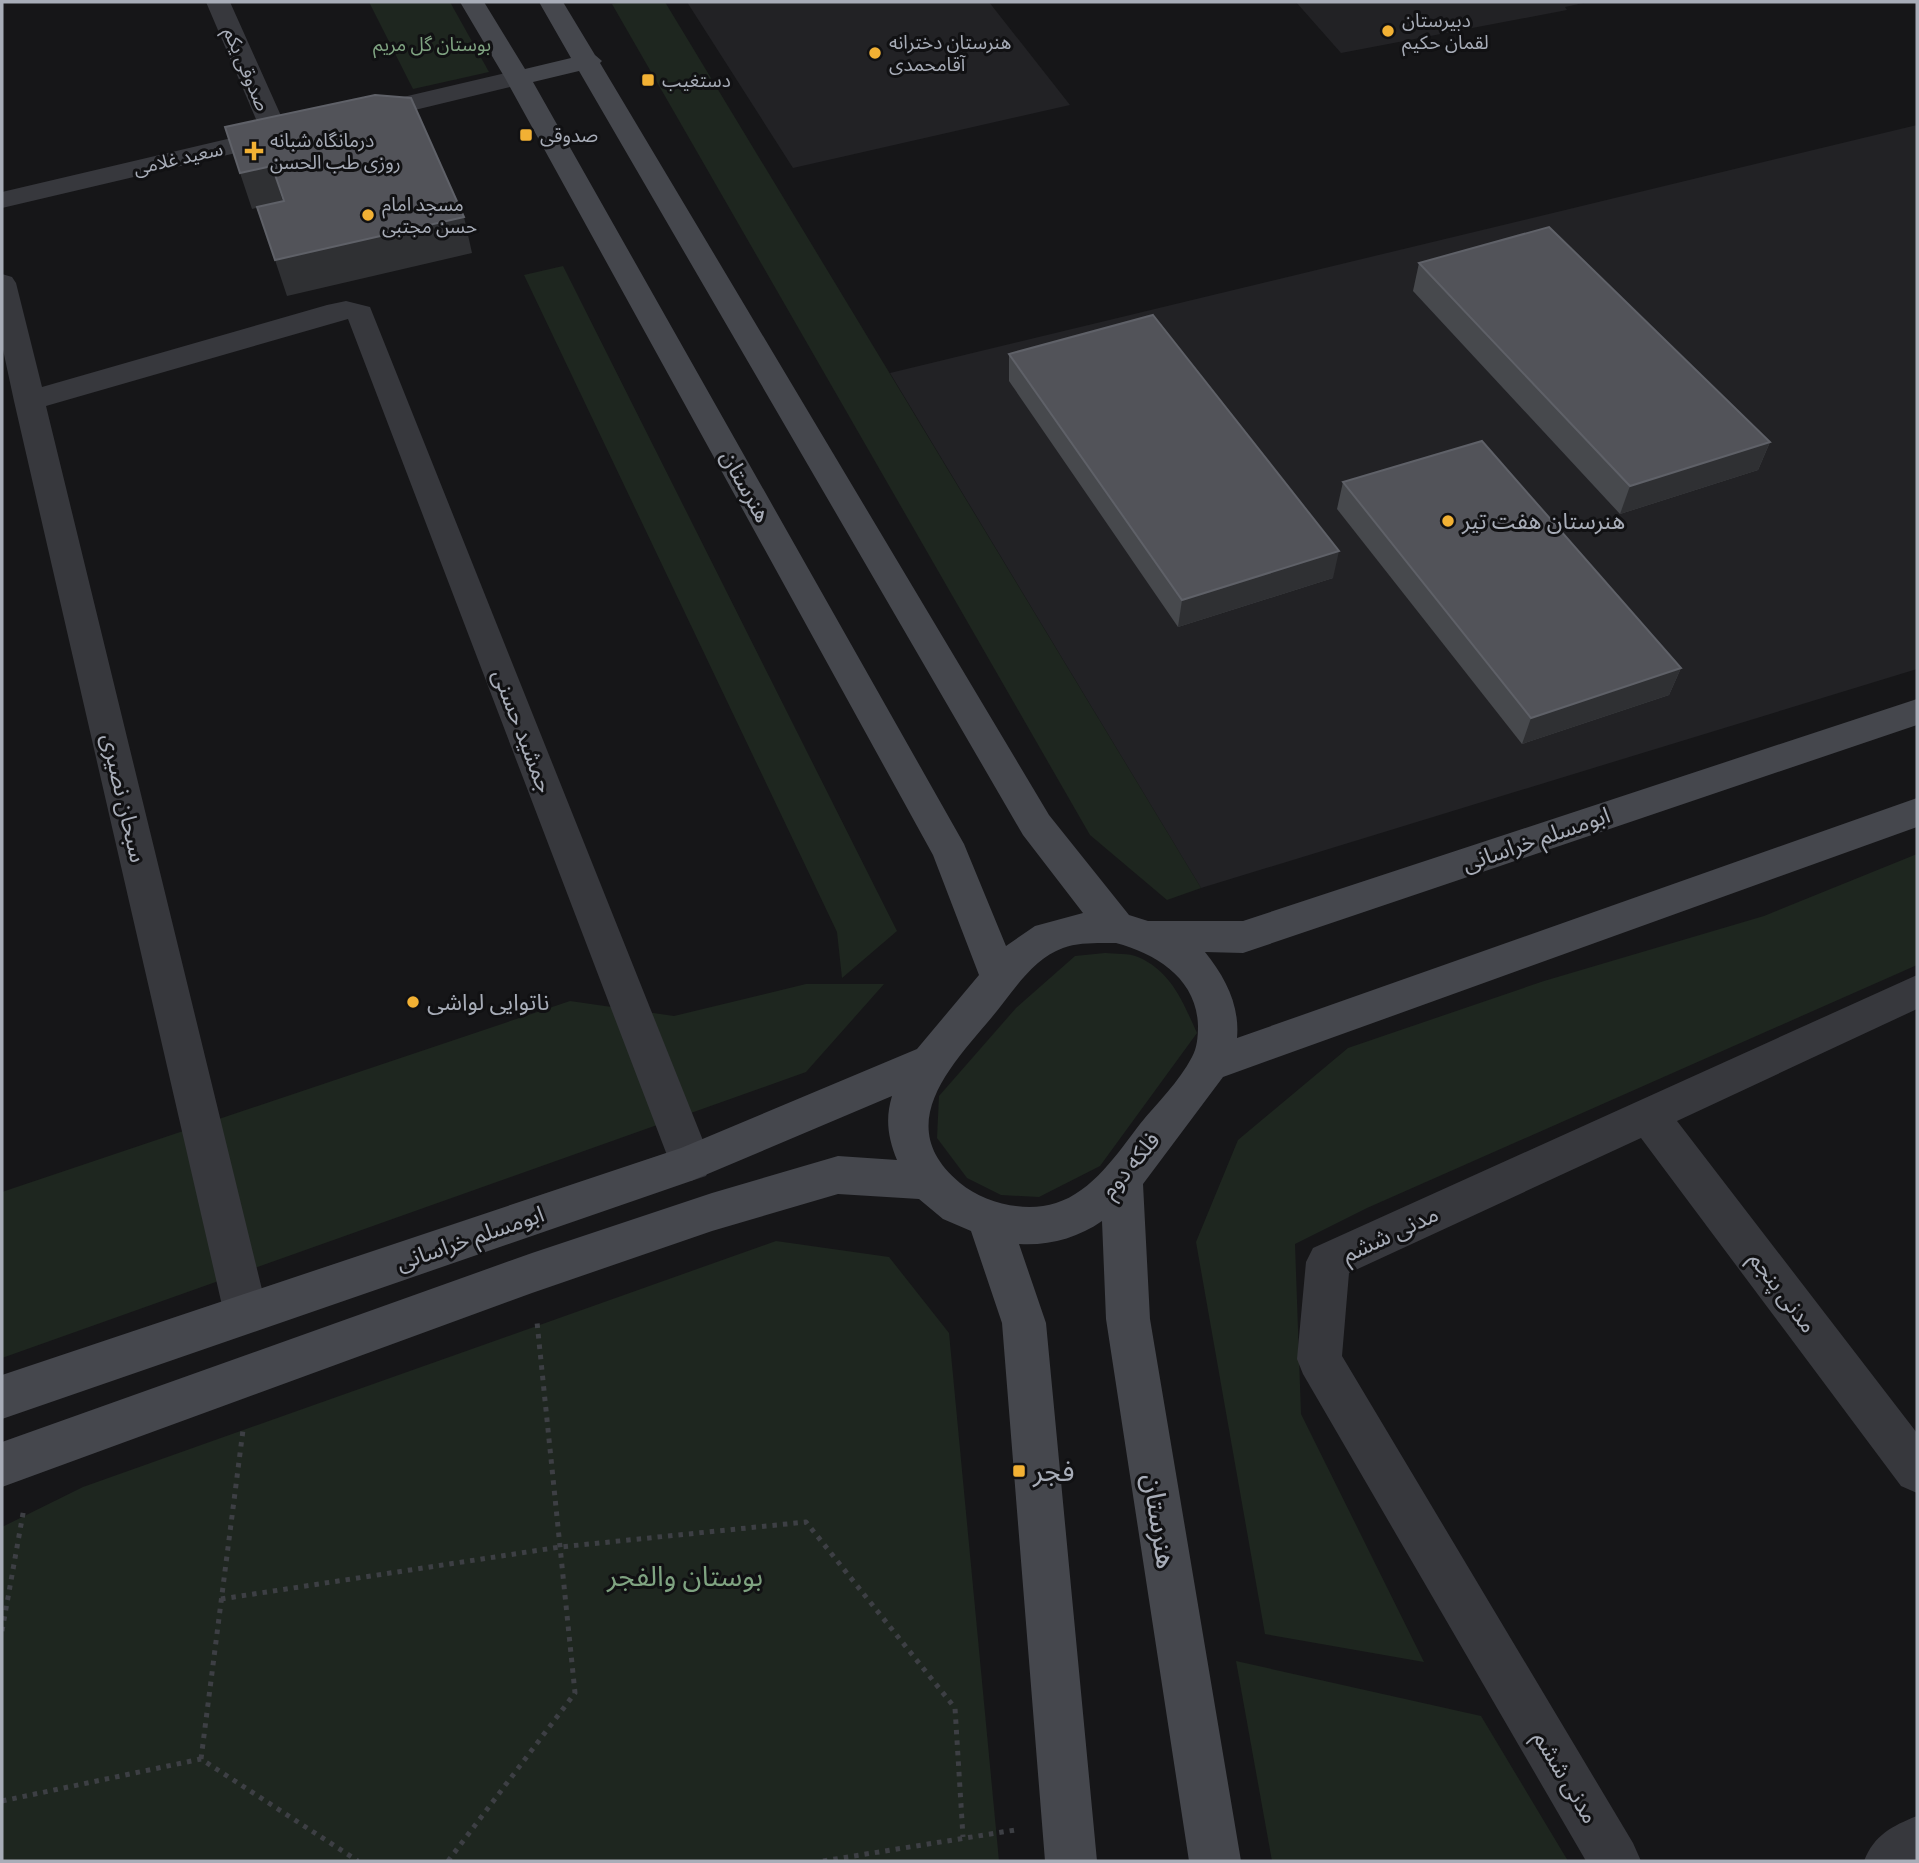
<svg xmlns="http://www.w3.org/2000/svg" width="1919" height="1863" viewBox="0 0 1919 1863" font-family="Cabin,'Noto Sans Arabic',sans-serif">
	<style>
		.built { fill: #222225 }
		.green { fill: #1e261f }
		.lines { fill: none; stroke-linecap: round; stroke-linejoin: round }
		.path { stroke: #3d3f44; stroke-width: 5; stroke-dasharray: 4.5 6; stroke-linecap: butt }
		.street { fill: #37383d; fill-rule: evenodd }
		.secondary { fill: #45474d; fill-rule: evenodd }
		.wall { fill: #47494d }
		.shaded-wall { fill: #2f3033 }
		.building { fill: #525359; stroke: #5f6168; stroke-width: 2 }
		.poi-dot { fill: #f2b134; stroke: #111113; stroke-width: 2.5 }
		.labels { text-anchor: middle; stroke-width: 6; stroke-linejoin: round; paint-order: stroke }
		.far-poi-label { font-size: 19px; fill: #a8adb8; stroke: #111113; text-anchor: start }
		.far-park-label { font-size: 19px; fill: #7fa381; stroke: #111113 }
		.far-street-label { font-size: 19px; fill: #a8adb8; stroke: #111113 }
		.street-label { font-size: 23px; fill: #a8adb8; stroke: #111113 }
		.poi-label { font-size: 23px; fill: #a8adb8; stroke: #111113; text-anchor: start }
		.near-poi-label { font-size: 28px; fill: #a8adb8; stroke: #111113; text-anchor: start }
		.near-street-label { font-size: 28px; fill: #a8adb8; stroke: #111113 }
		.near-park-label { font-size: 28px; fill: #7fa381; stroke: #111113 }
	</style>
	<rect width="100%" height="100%" fill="#161618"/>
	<g class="built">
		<polygon points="687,2 989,2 1070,105 793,168"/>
		<polygon points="1296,2 1588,2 1565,7 1567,10 1341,53"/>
		<polygon points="1917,125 1917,669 1201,888 890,373"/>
	</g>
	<g class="green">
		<polygon points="369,2 450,2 489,72 413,89"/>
		<polygon points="623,2 665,2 1201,888 1167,900 1090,835 612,4"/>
		<polygon points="563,266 897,931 842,978 837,932 524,275"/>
		<polygon points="1917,854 1917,965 1367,1208 1295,1244 1301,1414 1424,1662 1265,1634 1196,1242 1238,1140 1348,1048 1544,981 1764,916"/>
		<path d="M1105 953C1115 954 1129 953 1138 957 1171 971 1183 1002 1197 1033L1100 1166 1039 1197 1001 1195 967 1178 937 1138 939 1096 1016 1008 1075 956Z"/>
		<polygon points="806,984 884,984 806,1072 2,1358 2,1192 570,1001 674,1016"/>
		<polygon points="776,1241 889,1257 949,1333 999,1861 2,1861 2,1527 83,1487"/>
		<polygon points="1236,1661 1481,1716 1568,1861 1272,1861"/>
	</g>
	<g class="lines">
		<g class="path">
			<polyline points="221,1599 560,1547 806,1522 955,1708 963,1837"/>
			<polyline points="2,1631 24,1508"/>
			<polyline points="201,1759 243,1430"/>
			<polyline points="2,1801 201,1759 358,1861"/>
			<polyline points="448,1861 575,1693 537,1322"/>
			<polyline points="823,1861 1015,1830"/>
		</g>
		<g class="street">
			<polygon points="206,2 230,2 286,127 291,128 295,134 291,140 2,208 2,192 261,131"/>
			<polygon points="518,70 527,73 531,78 527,83 361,123 352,121 348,115 352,109"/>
			<polygon points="2,274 12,277 16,283 42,387 327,305 346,301 370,307 712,1163 706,1176 691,1181 676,1176 670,1163 348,319 46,406 268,1314 262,1328 246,1334 230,1328 224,1314 14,401 2,345"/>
			<polygon points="1917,975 1917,1009 1677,1121 1917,1433 1917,1493 1901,1486 1641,1138 1349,1273 1342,1356 1633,1843 1641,1861 1586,1861 1303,1374 1297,1359 1306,1262 1313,1248"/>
			<path d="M1917 1816V1861H1864C1874 1835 1892 1826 1917 1816Z"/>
		</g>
		<path class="secondary" d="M460 2H484L525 69 571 58 539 2H563L595 55 602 61 600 63 1049 815 1129 915 1148 921H1243L1917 699V725L1243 953 1205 952C1225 977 1240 1005 1237 1038L1917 798V827L1223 1077 1143 1184 1150 1319 1241 1861H1189L1106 1319 1102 1221C1078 1238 1048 1246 1019 1244L1046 1323 1097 1861H1045L1002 1323 971 1231 943 1219 919 1199 838 1194 712 1231 532 1293 2 1487V1442L532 1253 712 1193 838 1156 897 1160C888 1138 885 1119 892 1096L691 1181 2 1419V1375L681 1148 917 1049 979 975 933 855 505 78ZM579 71 1023 835 1083 913 1035 926 1006 946 964 844 533 82ZM1116 943C1157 954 1197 979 1198 1026 1198 1037 1197 1048 1192 1057 1179 1082 1157 1103 1140 1124 1118 1153 1092 1192 1056 1203 1025 1213 984 1203 960 1183 891 1126 951 1066 992 1017 1012 993 1032 959 1063 948 1079 942 1099 943 1116 943Z"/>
	</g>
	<g class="wall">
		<polygon points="1419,263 1770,442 1758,470 1620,514 1413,291"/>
		<polygon points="1009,354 1333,578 1178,627 1009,381"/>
		<polygon points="1343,482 1681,668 1669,695 1522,744 1337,509"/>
	</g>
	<g class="shaded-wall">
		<polygon points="272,166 283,202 252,209 240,173"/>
		<polygon points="464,217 472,253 287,296 275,260"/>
		<polygon points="1770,442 1758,470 1620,514 1630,486"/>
		<polygon points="1339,551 1333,578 1178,627 1182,600"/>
		<polygon points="1681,668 1669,695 1522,744 1531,718"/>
	</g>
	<g class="building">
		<polygon points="375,95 411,98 464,217 275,260 257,207 284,201 272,166 240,173 225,127"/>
		<polygon points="1549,227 1770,442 1630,486 1419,263"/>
		<polygon points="1153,315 1339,551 1182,600 1009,354"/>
		<polygon points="1482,441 1681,668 1531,718 1343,482"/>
	</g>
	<g class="poi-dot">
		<circle cx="1388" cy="31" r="7"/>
		<circle cx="875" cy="53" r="7"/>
		<rect x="641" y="73" width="14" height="14" rx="3.5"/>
		<rect x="519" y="128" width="14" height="14" rx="3.5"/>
		<path d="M250.5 140.5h7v7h7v7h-7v7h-7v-7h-7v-7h7z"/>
		<circle cx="368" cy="215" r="7"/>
		<circle cx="1448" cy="521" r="7"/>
		<circle cx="413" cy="1002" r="7"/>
		<rect x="1012" y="1464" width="14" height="14" rx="3.5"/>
	</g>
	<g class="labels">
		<g class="far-poi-label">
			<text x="1402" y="27">دبیرستان<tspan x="1402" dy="22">لقمان حکیم</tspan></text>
			<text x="889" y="49">هنرستان دخترانه<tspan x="889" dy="22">آقامحمدی</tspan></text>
			<text x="662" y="87">دستغیب</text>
			<text x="540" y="142">صدوقی</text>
			<text x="270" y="147">درمانگاه شبانه<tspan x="270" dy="22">روزی طب الحسن</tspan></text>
			<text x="382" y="211">مسجد امام<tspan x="382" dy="22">حسن مجتبی</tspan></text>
		</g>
		<g class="far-park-label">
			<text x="432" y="51">بوستان گل مریم</text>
		</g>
		<g class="far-street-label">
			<text transform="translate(247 69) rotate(67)" y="7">صدوقی یکم</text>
			<text transform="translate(178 158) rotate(-13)" y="7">سعید غلامی</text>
		</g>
		<g class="street-label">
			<text transform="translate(746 486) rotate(61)" y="8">هنرستان</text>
			<text transform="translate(523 731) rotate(69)" y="8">جمشید حسنی</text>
			<text transform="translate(124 798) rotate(77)" y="8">سبحان نصیری</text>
			<text transform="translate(1536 839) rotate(-19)" y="8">ابومسلم خراسانی</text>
			<text transform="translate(1130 1165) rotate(-50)" y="8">فلکه دوم</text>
			<text transform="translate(1390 1234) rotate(-25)" y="8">مدنی ششم</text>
			<text transform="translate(470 1238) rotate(-19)" y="8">ابومسلم خراسانی</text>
			<text transform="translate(1783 1292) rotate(53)" y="8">مدنی پنجم</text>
			<text transform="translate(1566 1777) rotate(59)" y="8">مدنی ششم</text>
		</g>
		<g class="poi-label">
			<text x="1462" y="529">هنرستان هفت تیر</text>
			<text x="427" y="1010">ناتوایی لواشی</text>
		</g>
		<g class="near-poi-label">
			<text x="1033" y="1481">فجر</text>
		</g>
		<g class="near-street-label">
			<text transform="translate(1160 1521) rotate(81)" y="10">هنرستان</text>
		</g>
		<g class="near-park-label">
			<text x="685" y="1586">بوستان والفجر</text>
		</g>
	</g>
	<rect width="1919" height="1863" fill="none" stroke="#a8adb8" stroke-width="7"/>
</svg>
